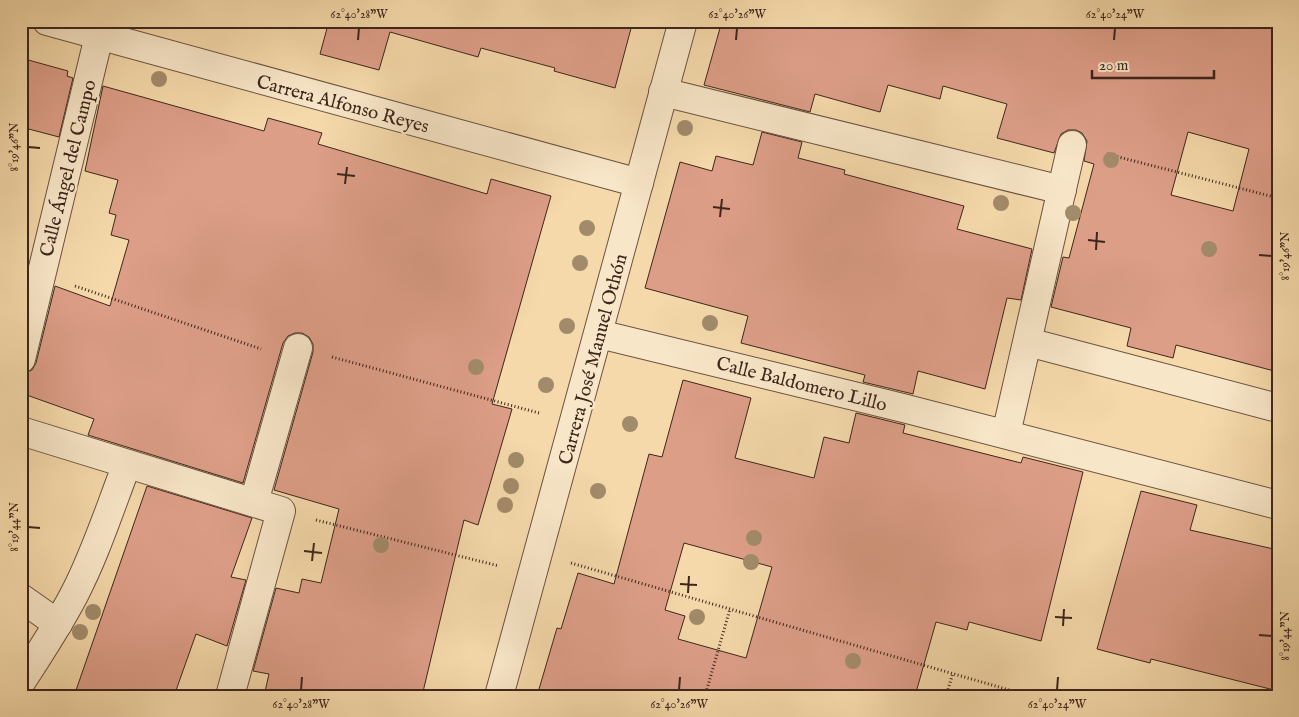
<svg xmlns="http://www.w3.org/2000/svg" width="1299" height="717" viewBox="0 0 1299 717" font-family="'IM FELL English',serif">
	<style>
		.building { fill: #dd9e88; stroke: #3e261c; fill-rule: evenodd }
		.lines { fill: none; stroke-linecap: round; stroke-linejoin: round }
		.minor-casing { stroke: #6c5340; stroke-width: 30 }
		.path { stroke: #3e261c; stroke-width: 3; stroke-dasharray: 1 2.5; stroke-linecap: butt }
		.minor { stroke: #f8e6c8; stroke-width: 28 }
		.tree { fill: #a28b6a }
		.ticks { fill: none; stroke: #3e261c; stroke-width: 2 }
		.labels { text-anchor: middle; stroke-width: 5; stroke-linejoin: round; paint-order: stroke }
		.street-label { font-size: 19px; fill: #3e261c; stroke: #f8e6c8 }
		.neatline { fill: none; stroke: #3e261c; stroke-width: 2 }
		.ticks-label { font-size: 12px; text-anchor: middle; fill: #3e261c }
	</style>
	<rect width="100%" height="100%" fill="#f5d9aa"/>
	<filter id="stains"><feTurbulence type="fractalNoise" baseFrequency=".004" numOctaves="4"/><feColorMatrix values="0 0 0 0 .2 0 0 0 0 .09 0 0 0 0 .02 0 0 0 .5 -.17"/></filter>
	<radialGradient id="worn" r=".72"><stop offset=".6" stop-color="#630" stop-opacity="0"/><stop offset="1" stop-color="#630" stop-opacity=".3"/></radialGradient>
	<g class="building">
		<polygon points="329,21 633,21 615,88 554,71 555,68 481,48 478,57 390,32 379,70 320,54"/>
		<path d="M722 21H1278V372L1176 345 1173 358 1127 346 1131 328 1051 307 1063 257 1069 258 1094 164 1084 161 1087 141 1082 133 1076 130H1068L1061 134 1054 153 997 138 1007 104 943 86 940 99 888 85 880 112 815 94 810 112 704 85ZM1188 132 1249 149 1233 211 1171 195Z"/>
		<polygon points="21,58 68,71 67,76 73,78 59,137 21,127"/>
		<polygon points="103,86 264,131 268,118 322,133 318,144 487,194 491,179 551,196 492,404 512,409 478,525 464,520 422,696 264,696 269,674 253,671 276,588 299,593 302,579 321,583 339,509 274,490 313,352 313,344 309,337 302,333 295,333 288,336 283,343 243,483 88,435 94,419 21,393 21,374 32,370 36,363 55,286 110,306 129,240 111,235 116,215 109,213 118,180 85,171"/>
		<polygon points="762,132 802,142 798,158 845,170 844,174 964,206 957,229 1032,249 1021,300 1007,298 985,389 918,371 913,394 863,382 865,375 741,343 748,316 645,288 680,162 712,171 716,156 753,165"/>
		<path d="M683 380 751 398 735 458 814 478 824 437 849 443 856 413 905 425 903 433 1021 463 1023 457 1083 472 1041 641 969 622 967 630 936 622 915 696H537L557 628 561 629 578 573 614 584 649 454 662 457ZM684 543 772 567 746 658 678 639 685 616 665 610Z"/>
		<polygon points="147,486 252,518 231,577 246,580 227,646 196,634 174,696 74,696"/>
		<polygon points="1141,491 1197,505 1190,530 1278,550 1278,691 1151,659 1150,663 1097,649"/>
	</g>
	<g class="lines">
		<defs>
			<g id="minor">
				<polyline points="47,21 639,183"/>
				<polyline points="663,92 1062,190"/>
				<polyline points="599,334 903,408 1278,505"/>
				<polyline points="1028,342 1278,408"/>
				<polyline points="21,359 99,36"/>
				<polyline points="21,431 281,511 230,696"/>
				<polyline points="1006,434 1072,145"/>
				<polyline points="254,502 298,348"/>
				<polyline points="21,598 58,624"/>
				<path d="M21 682C40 653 59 624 75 593 96 552 110 508 127 464"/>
				<polyline points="499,696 683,21"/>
			</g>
		</defs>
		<use href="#minor" class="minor-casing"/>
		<g class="path">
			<polyline points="1107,154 1278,198"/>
			<polyline points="75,286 261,349"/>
			<polyline points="332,357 539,413"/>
			<polyline points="316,520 499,566"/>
			<polyline points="571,563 1030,696"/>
			<polyline points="705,696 730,609"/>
			<polyline points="946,696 953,673"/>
		</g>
		<use href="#minor" class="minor"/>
	</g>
	<g class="tree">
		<circle cx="159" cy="79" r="8"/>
		<circle cx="685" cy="128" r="8"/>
		<circle cx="1111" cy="160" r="8"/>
		<circle cx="1001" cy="203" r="8"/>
		<circle cx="1073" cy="213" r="8"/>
		<circle cx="587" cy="228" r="8"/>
		<circle cx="1209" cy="249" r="8"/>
		<circle cx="580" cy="263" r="8"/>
		<circle cx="710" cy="323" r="8"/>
		<circle cx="567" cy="326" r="8"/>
		<circle cx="476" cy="367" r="8"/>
		<circle cx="546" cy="385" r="8"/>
		<circle cx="630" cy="424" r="8"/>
		<circle cx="516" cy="460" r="8"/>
		<circle cx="511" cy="486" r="8"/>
		<circle cx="598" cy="491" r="8"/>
		<circle cx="505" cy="505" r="8"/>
		<circle cx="754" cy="538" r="8"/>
		<circle cx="381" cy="545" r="8"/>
		<circle cx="751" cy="562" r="8"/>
		<circle cx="93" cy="612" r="8"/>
		<circle cx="697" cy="617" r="8"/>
		<circle cx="80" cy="632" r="8"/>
		<circle cx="853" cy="661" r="8"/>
	</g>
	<path class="ticks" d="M358 40 359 28M736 40 737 28M1114 40 1115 28M28 147 40 148M337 174 355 176M345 184 347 167M713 207 730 209M720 217 722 199M1088 240 1105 242M1096 250 1097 232M1259 255 1272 256M28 527 40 528M304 551 322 553M312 561 314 543M680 584 697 585M688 593 689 576M1055 617 1072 618M1063 626 1064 609M1259 635 1272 636M301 690 302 677M679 690 680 677M1057 690 1058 677"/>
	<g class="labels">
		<g class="street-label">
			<text transform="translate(343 103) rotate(15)" y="7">Carrera Alfonso Reyes</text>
			<text transform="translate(67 168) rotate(-76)" y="7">Calle Ángel del Campo</text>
			<text transform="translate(592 359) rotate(-75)" y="7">Carrera José Manuel Othón</text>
			<text transform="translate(802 383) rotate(14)" y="7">Calle Baldomero Lillo</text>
		</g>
	</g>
	<rect width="1299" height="717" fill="none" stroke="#f5d9aa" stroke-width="55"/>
	<path d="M1092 70v8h122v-8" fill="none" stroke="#3e261c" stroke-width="2.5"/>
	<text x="1099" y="70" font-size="15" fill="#3e261c" stroke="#f8e6c8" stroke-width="4" paint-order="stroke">20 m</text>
	<rect x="28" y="28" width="1244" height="662" class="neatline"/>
	<g class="ticks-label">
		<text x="359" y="18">62°40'28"W</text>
		<text x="737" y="18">62°40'26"W</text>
		<text x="1115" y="18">62°40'24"W</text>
		<text transform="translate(14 147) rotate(-90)" y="4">8°19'46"N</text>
		<text transform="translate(1285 256) rotate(-90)" y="4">8°19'46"N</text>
		<text transform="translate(14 527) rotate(-90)" y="4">8°19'44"N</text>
		<text transform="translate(1285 636) rotate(-90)" y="4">8°19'44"N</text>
		<text x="301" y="708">62°40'28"W</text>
		<text x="679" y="708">62°40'26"W</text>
		<text x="1057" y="708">62°40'24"W</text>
	</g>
	<rect width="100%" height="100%" filter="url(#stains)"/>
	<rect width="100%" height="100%" fill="url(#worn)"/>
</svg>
